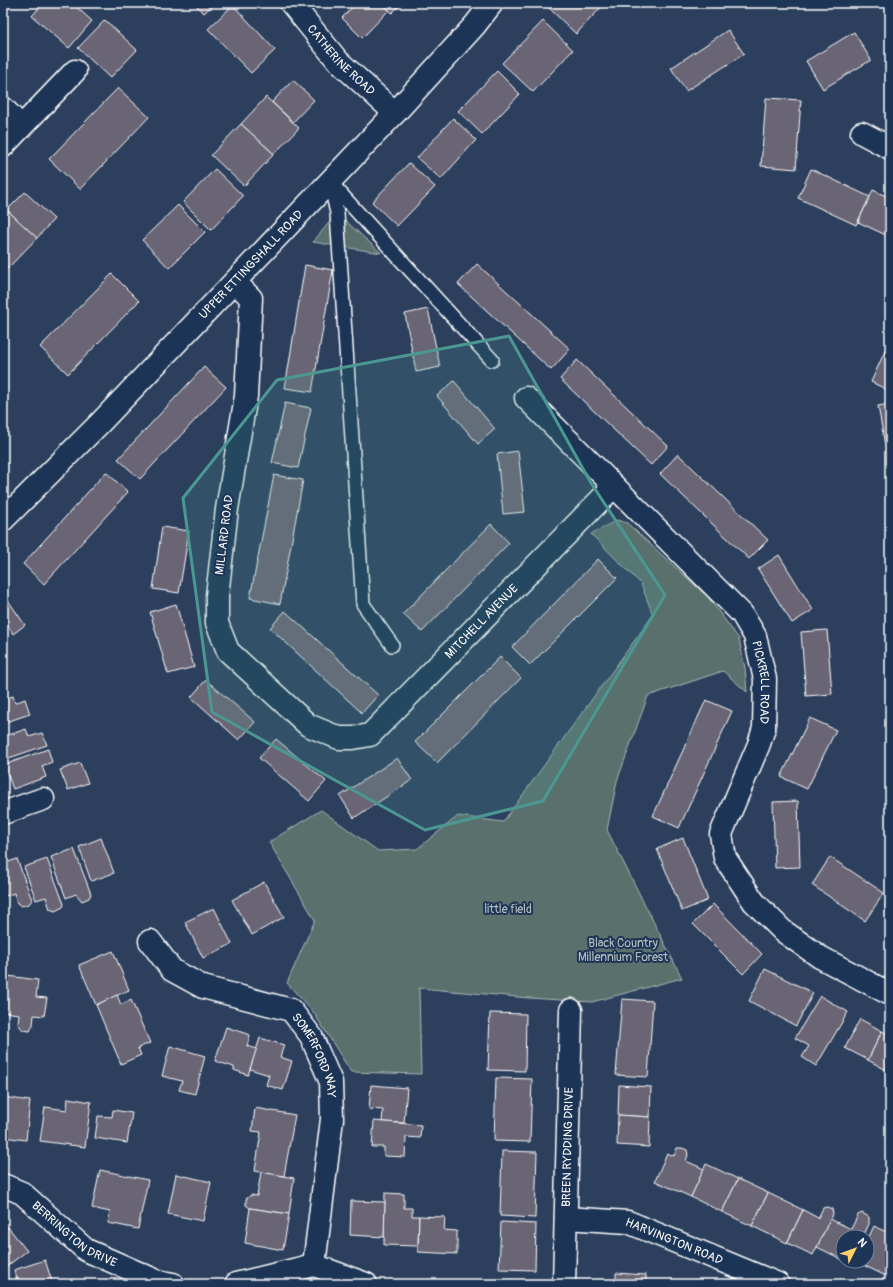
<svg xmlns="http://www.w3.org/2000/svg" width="893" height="1287" viewBox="0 0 893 1287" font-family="Pangolin,sans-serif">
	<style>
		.green { fill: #5a706d; stroke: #acb8b6 }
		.building { fill: #696574; stroke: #fff }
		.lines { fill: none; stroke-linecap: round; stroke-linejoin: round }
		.service-casing { stroke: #fff; stroke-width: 16 }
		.minor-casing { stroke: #fff; stroke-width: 25 }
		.tertiary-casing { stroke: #fff; stroke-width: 25 }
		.service { stroke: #1d3557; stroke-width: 13 }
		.minor { stroke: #1d3557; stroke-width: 22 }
		.tertiary { stroke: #1d3557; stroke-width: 22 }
		.marked { fill: #4b9892; fill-opacity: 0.2; stroke: #4b9892; stroke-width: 3; stroke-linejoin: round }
		.labels { text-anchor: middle; stroke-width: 4; stroke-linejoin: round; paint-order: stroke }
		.street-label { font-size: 12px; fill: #fff; stroke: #1d3557 }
		.park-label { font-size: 12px; fill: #b5bfbd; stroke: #1d3557 }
	</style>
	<rect width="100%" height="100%" fill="#2c3f5d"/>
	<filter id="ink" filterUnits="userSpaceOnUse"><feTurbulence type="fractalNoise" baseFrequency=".025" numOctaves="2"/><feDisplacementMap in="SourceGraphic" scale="8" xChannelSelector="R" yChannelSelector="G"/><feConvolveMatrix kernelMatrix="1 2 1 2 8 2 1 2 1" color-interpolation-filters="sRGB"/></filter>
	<g filter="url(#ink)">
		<g class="green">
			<polygon points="337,213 381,253 313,242"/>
			<polygon points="617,520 627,523 708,597 739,639 745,668 747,692 723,671 648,696 617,781 607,830 682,978 592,1002 529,998 419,988 421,1074 351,1072 314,1013 287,983 315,920 269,842 321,810 378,851 417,849 458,816 503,822 653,615 641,584 591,534"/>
		</g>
		<g class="building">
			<polygon points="43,3 72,3 92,21 69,48 32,16"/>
			<polygon points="194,3 215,3 204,13"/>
			<polygon points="356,3 382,3 389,10 362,38 342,18"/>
			<polygon points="382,3 402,3 392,13"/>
			<polygon points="548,3 605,3 576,34 546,5"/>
			<polygon points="233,5 275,50 251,73 208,29"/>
			<polygon points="105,20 137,50 110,78 78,48"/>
			<polygon points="543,21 573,50 533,92 502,63"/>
			<polygon points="728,30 744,54 686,91 671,68"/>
			<polygon points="854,32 871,60 823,89 806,61"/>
			<polygon points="497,71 520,94 482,134 458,111"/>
			<polygon points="293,80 314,100 293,122 272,102"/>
			<polygon points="118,88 149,117 80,189 49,159"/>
			<polygon points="266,97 299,128 274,154 241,124"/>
			<polygon points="766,98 801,100 796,169 761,166"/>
			<polygon points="453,118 476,140 441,179 417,158"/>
			<polygon points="241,124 274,154 244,186 211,155"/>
			<polygon points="409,163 435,187 397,226 372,202"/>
			<polygon points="215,169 243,196 211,230 183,202"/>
			<polygon points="811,169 870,197 856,225 798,198"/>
			<polygon points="873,190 890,198 890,237 858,222"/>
			<polygon points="25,192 54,219 37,238 7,210"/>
			<polygon points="178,205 205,232 169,268 142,240"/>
			<polygon points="7,210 37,238 7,269 3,265 3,215"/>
			<polygon points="477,264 570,349 551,370 458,284"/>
			<polygon points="305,265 333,270 312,392 285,388"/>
			<polygon points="112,274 139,301 68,374 40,347"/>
			<polygon points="428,309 440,367 416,372 405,314"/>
			<polygon points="890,340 890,391 871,382"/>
			<polygon points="577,360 668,446 651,465 560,379"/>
			<polygon points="204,367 226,387 140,479 118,459"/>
			<polygon points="454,381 495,429 478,444 437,396"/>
			<polygon points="285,403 311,408 298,468 272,463"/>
			<polygon points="890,404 890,462 888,462 878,406"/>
			<polygon points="518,451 525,512 503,514 497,454"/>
			<polygon points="678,454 768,540 749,559 660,474"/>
			<polygon points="106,472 128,492 44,584 23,564"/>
			<polygon points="274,475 303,480 280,604 250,598"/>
			<polygon points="491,524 509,543 422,632 403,614"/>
			<polygon points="162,527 189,531 179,593 153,589"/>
			<polygon points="779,555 813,610 792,623 758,569"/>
			<polygon points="598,559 617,578 530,665 512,647"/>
			<polygon points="3,593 25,625 13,634 7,624 3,627"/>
			<polygon points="176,604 194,667 168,674 150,612"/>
			<polygon points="285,611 378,695 362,713 270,628"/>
			<polygon points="827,630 832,694 806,696 801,632"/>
			<polygon points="500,657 521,678 437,763 415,742"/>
			<polygon points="206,680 255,722 239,740 191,697"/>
			<polygon points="13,696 15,703 25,699 30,714 3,723 3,699"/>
			<polygon points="706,700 732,711 679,828 653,816"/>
			<polygon points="810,718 836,730 807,789 781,777"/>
			<polygon points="26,729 29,737 42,733 47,745 3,760 3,737"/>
			<polygon points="276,739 326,781 309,801 259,758"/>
			<polygon points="48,749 52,762 42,766 46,777 13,789 4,765"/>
			<polygon points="397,758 412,780 354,818 340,796"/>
			<polygon points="80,763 88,783 68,790 60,770"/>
			<polygon points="798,801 800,867 775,868 773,802"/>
			<polygon points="101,838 114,873 91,881 79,847"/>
			<polygon points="683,838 708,900 682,911 657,849"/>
			<polygon points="74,849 91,894 89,898 82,901 76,894 66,898 51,857"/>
			<polygon points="830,857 884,893 865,921 812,885"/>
			<polygon points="17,859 32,900 29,904 21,906 17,903 14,893 3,897 3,864"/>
			<polygon points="47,859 64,904 63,907 55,911 50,909 46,897 36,900 24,867"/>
			<polygon points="264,882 284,917 252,935 232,900"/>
			<polygon points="890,903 890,930 885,904"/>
			<polygon points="713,904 762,954 743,974 693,924"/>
			<polygon points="214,908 232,944 203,958 185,922"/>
			<polygon points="113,951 129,990 96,1005 79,965"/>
			<polygon points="765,969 813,993 796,1026 749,1001"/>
			<polygon points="8,976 38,980 36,997 47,998 44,1016 34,1015 33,1025 30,1031 23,1030 18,1024 19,1014 4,1012"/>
			<polygon points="117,995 121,1005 131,1000 150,1043 138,1048 141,1055 121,1064 96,1005"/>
			<polygon points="820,996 848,1012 816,1066 802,1057 809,1046 795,1038"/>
			<polygon points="622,999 653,1001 648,1077 616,1075"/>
			<polygon points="490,1013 526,1014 525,1071 488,1070"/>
			<polygon points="860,1019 882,1031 868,1060 845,1048"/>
			<polygon points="226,1027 250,1035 247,1046 257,1049 248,1075 234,1070 234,1067 215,1061"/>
			<polygon points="882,1031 890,1035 890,1072 868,1060"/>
			<polygon points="260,1038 284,1045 280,1057 292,1061 283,1090 266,1085 269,1075 250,1069"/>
			<polygon points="170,1046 205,1056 195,1094 179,1090 182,1081 162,1076"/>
			<polygon points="496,1078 532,1079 530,1142 494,1141"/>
			<polygon points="371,1085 407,1088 404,1123 382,1122 383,1110 369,1109"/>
			<polygon points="619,1085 651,1087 650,1117 618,1115"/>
			<polygon points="3,1097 30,1101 26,1140 3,1137"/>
			<polygon points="68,1098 91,1102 85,1147 40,1141 45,1107 67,1110"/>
			<polygon points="255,1108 295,1115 284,1176 255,1171 261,1132 252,1131"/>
			<polygon points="113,1110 132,1113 127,1143 95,1138 98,1116 112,1117"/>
			<polygon points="618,1115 650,1117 649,1147 617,1145"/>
			<polygon points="374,1121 421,1125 420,1138 406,1137 405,1157 384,1156 384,1147 372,1147"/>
			<polygon points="677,1148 682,1148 687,1150 688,1155 686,1161 704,1169 691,1197 655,1181 667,1153 674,1156"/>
			<polygon points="502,1151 537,1152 535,1218 500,1216"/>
			<polygon points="706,1164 738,1179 722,1212 691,1197"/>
			<polygon points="100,1170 148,1180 138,1229 108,1223 110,1212 92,1208"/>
			<polygon points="261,1172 294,1178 289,1214 250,1208 246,1205 246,1199 251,1195 257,1196"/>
			<polygon points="176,1174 211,1182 203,1221 168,1214"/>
			<polygon points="738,1179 768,1193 752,1226 722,1212"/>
			<polygon points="385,1193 404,1194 404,1208 412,1208 412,1216 419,1216 418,1246 384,1245"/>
			<polygon points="768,1193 803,1210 787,1243 752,1226"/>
			<polygon points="351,1201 385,1202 384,1237 350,1235"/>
			<polygon points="827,1207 832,1209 833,1214 813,1255 787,1243 803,1210 818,1218 823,1208"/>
			<polygon points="250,1208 289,1214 283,1250 245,1243"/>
			<polygon points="862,1213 869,1217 869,1224 863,1237 843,1237 843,1260 817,1247 830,1219 851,1229 858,1215"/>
			<polygon points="419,1216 445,1217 444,1230 457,1231 457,1254 418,1252"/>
			<polygon points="890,1221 890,1234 885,1232"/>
			<polygon points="501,1222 536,1224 535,1270 499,1269"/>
			<polygon points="874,1226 890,1234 890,1278 857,1262 867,1261 867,1241"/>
			<polygon points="8,1227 27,1251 3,1269 3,1230"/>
			<polygon points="45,1260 52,1282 45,1284 19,1284 14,1270"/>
			<polygon points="616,1273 646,1275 646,1284 616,1284"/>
		</g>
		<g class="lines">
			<defs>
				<polyline id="service" points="392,645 363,604 337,213 330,182 492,360"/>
				<g id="minor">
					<path id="s1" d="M291 3 338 61 395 113"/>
					<polyline points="3,108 21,126"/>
					<polyline points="862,133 890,148"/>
					<polyline points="3,146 75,71"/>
					<path id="s2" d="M235 282 251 298 246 396 227 509 217 596V623L228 651 308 725 339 738H353L370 735 614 486"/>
					<path id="s3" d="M526 398 742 614 755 636 765 679 764 728 759 744 721 834 725 858 754 902 783 931 820 957 890 994"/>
					<polyline points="3,813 43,799"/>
					<path id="s4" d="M150 941 172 970 203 987 291 1010 311 1036 331 1082 332 1119 314 1265"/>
					<path id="s5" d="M3 1185 22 1193 86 1250 157 1281 173 1284"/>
					<path id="s6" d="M566 1218 628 1222 778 1284"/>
					<polyline points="236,1284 314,1265 366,1284"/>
					<path id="s7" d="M564 1284 571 1010"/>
				</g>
				<g id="tertiary">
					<path id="s8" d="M3 520 99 424 395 113 475 25 492 3"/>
				</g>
			</defs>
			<use href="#service" class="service-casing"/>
			<use href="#minor" class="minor-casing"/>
			<use href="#tertiary" class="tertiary-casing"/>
			<use href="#service" class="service"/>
			<use href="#minor" class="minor"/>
			<use href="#tertiary" class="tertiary"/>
		</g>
	</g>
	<path class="marked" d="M509 336 591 483 665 595 543 801 425 830 212 712 183 498 277 380Z"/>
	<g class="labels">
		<g class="street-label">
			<text dy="4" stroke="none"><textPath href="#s1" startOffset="76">CATHERINE ROAD</textPath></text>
			<text dy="4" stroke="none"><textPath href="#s8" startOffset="356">UPPER ETTINGSHALL ROAD</textPath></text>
			<text transform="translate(224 535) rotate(-83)" y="4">MILLARD ROAD</text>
			<text dy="4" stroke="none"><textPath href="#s2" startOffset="713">MITCHELL AVENUE</textPath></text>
			<text dy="4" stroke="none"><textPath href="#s3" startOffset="378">PICKRELL ROAD</textPath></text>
			<text dy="4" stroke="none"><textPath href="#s4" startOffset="215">SOMERFORD WAY</textPath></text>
			<text dy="4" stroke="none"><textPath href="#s7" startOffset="137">BREEN RYDDING DRIVE</textPath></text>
			<text dy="4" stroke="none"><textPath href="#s5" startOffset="88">BERRINGTON DRIVE</textPath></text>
			<text dy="4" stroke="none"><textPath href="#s6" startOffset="112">HARVINGTON ROAD</textPath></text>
		</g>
		<g class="park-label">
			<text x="508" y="913">little field</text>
			<text x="623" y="947">Black Country<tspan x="623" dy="14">Millennium Forest</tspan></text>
		</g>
	</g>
	<rect width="893" height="1287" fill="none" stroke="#1d3557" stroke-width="16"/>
	<rect x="8" y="8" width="877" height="1271" fill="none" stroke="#fff" stroke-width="1.5" filter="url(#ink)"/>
	<g transform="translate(855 1249) rotate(48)"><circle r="19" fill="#1d3557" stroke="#77869a"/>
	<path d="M0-3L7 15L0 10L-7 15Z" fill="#ffd166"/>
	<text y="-6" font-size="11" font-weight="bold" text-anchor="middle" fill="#ffffff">N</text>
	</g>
</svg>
